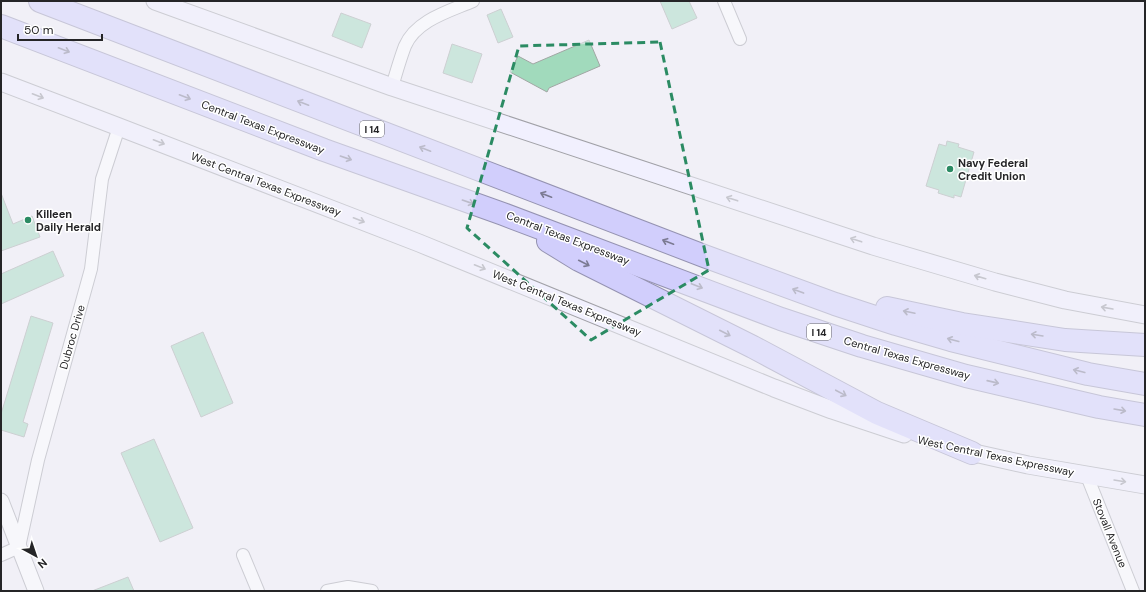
<svg xmlns="http://www.w3.org/2000/svg" width="1146" height="592" viewBox="0 0 1146 592" font-family="'DM Sans',sans-serif">
	<style>
		.building { fill: #a1dabc; stroke: #a1a7a4 }
		.lines { fill: none; stroke-linecap: round; stroke-linejoin: round }
		.minor-casing { stroke: #a1a1a7; stroke-width: 14 }
		.tertiary-casing { stroke: #a1a1a7; stroke-width: 17 }
		.secondary-casing { stroke: #a1a1a7; stroke-width: 19 }
		.motorway-casing { stroke: #9593b1; stroke-width: 24 }
		.minor { stroke: #fff; stroke-width: 12 }
		.tertiary { stroke: #fff; stroke-width: 15 }
		.secondary { stroke: #f1f0fe; stroke-width: 17 }
		.motorway { stroke: #d1cefc; stroke-width: 22 }
		.oneway { stroke: #7b7a92 }
		.oneway2 { stroke: #95959d }
		.marked { fill: none; stroke: #2b8b63; stroke-width: 3; stroke-dasharray: 8 5; stroke-linejoin: round }
		.poi-dot { fill: #2b8b63; stroke: #fff; stroke-width: 1.5 }
		.labels { text-anchor: middle; stroke-width: 3; stroke-linejoin: round; paint-order: stroke }
		.shield { fill: #fff; stroke: #666668; stroke-width: 1 }
		.shield-label { font-size: 10px; font-weight: bold; fill: #252527 }
		.street-label { font-size: 11px; fill: #252527; stroke: #fff }
		.poi-label { font-size: 11px; font-weight: bold; fill: #252527; stroke: #fff; text-anchor: start }
	</style>
	<rect width="100%" height="100%" fill="#f1f0f7"/>
	<g class="building">
		<polygon points="660,1 689,1 697,18 672,29"/>
		<polygon points="501,9 513,37 498,43 487,15"/>
		<polygon points="341,13 371,24 362,48 332,36"/>
		<polygon points="589,40 600,66 549,88 547,92 510,72 518,56 533,64"/>
		<polygon points="452,44 482,54 472,83 443,73"/>
		<polygon points="947,141 959,144 958,147 974,152 961,197 954,195 954,198 938,193 939,190 926,186 939,144 946,146"/>
		<polygon points="1,193 13,224 32,216 40,237 1,251"/>
		<polygon points="53,251 64,276 1,304 1,274"/>
		<polygon points="31,316 53,323 23,422 28,424 24,437 1,430 1,414"/>
		<polygon points="203,332 233,403 201,417 171,346"/>
		<polygon points="154,439 193,528 160,542 121,453"/>
		<polygon points="128,577 134,591 92,591"/>
	</g>
	<g class="lines">
		<defs>
			<g id="minor">
				<polyline points="724,1 740,39"/>
				<path d="M392 87C396 73 400 59 405 46 416 20 450 11 473 1"/>
				<polyline points="1087,476 1133,591"/>
				<polyline points="1,555 19,547 38,460 91,269 102,179 119,127"/>
				<polyline points="243,555 258,591"/>
				<polyline points="327,591 348,587 372,591"/>
			</g>
			<polyline id="tertiary" points="1,501 36,591"/>
			<g id="secondary">
				<polyline points="155,1 392,87 873,246 995,282 1065,300 1145,315"/>
				<polyline points="1,82 119,127 419,243 774,388 832,410 904,434"/>
				<polyline points="961,450 1028,465 1145,485"/>
			</g>
			<g id="motorway">
				<polyline points="40,1 704,256 835,304 896,324 951,340 1088,374 1145,384"/>
				<polyline points="1,26 324,150 503,214 781,319 862,346 966,376 1099,407 1145,415"/>
				<polyline points="548,241 579,260 753,347 877,413 972,453"/>
				<polyline points="887,308 962,324 1065,340 1145,345"/>
			</g>
		</defs>
		<use href="#minor" class="minor-casing"/>
		<use href="#tertiary" class="tertiary-casing"/>
		<use href="#secondary" class="secondary-casing"/>
		<use href="#motorway" class="motorway-casing"/>
		<use href="#minor" class="minor"/>
		<use href="#tertiary" class="tertiary"/>
		<use href="#secondary" class="secondary"/>
		<use href="#motorway" class="motorway"/>
	</g>
	<defs><path id="oneway-shaft" d="M-6 0H5M1.5-3L5.5 0L1.5 3" fill="none" stroke-width="1.6" stroke-linecap="round" stroke-linejoin="round"/></defs>
	<g class="oneway">
		<use href="#oneway-shaft" transform="translate(64 50) rotate(21)"/>
		<use href="#oneway-shaft" transform="translate(185 97) rotate(21)"/>
		<use href="#oneway-shaft" transform="translate(303 103) rotate(-159)"/>
		<use href="#oneway-shaft" transform="translate(425 149) rotate(-159)"/>
		<use href="#oneway-shaft" transform="translate(346 158) rotate(19)"/>
		<use href="#oneway-shaft" transform="translate(546 195) rotate(-159)"/>
		<use href="#oneway-shaft" transform="translate(468 202) rotate(19)"/>
		<use href="#oneway-shaft" transform="translate(668 242) rotate(-159)"/>
		<use href="#oneway-shaft" transform="translate(584 263) rotate(27)"/>
		<use href="#oneway-shaft" transform="translate(697 286) rotate(21)"/>
		<use href="#oneway-shaft" transform="translate(798 291) rotate(-160)"/>
		<use href="#oneway-shaft" transform="translate(909 312) rotate(-168)"/>
		<use href="#oneway-shaft" transform="translate(725 333) rotate(27)"/>
		<use href="#oneway-shaft" transform="translate(1037 335) rotate(-171)"/>
		<use href="#oneway-shaft" transform="translate(953 340) rotate(-165)"/>
		<use href="#oneway-shaft" transform="translate(1079 371) rotate(-166)"/>
		<use href="#oneway-shaft" transform="translate(993 382) rotate(13)"/>
		<use href="#oneway-shaft" transform="translate(841 393) rotate(28)"/>
		<use href="#oneway-shaft" transform="translate(1120 410) rotate(10)"/>
	</g>
	<g class="oneway2">
		<use href="#oneway-shaft" transform="translate(38 96) rotate(21)"/>
		<use href="#oneway-shaft" transform="translate(159 142) rotate(21)"/>
		<use href="#oneway-shaft" transform="translate(732 199) rotate(-162)"/>
		<use href="#oneway-shaft" transform="translate(359 220) rotate(21)"/>
		<use href="#oneway-shaft" transform="translate(856 240) rotate(-162)"/>
		<use href="#oneway-shaft" transform="translate(480 267) rotate(22)"/>
		<use href="#oneway-shaft" transform="translate(980 277) rotate(-164)"/>
		<use href="#oneway-shaft" transform="translate(1107 308) rotate(-170)"/>
		<use href="#oneway-shaft" transform="translate(1120 481) rotate(9)"/>
	</g>
	<path d="M0 0H1146V592H0ZM660 42 709 270 591 340 467 228 519 46Z" fill="#f1f0f7" fill-opacity=".55" fill-rule="evenodd"/>
	<path class="marked" d="M660 42 709 270 591 340 467 228 519 46Z"/>
	<g class="poi-dot">
		<circle cx="950" cy="169" r="4"/>
		<circle cx="28" cy="220" r="4"/>
	</g>
	<g class="labels">
		<g class="shield">
			<rect x="360" y="121" width="24" height="16" rx="3"/>
			<rect x="807" y="324" width="24" height="16" rx="3"/>
		</g>
		<g class="shield-label">
			<text x="372" y="133">I 14</text>
			<text x="819" y="336">I 14</text>
		</g>
		<g class="street-label">
			<text transform="translate(263 127) rotate(21)" y="4">Central Texas Expressway</text>
			<text transform="translate(266 184) rotate(21)" y="4">West Central Texas Expressway</text>
			<text transform="translate(568 238) rotate(21)" y="4">Central Texas Expressway</text>
			<text transform="translate(567 303) rotate(22)" y="4">West Central Texas Expressway</text>
			<text transform="translate(72 337) rotate(-74)" y="4">Dubroc Drive</text>
			<text transform="translate(907 358) rotate(16)" y="4">Central Texas Expressway</text>
			<text transform="translate(996 456) rotate(12)" y="4">West Central Texas Expressway</text>
			<text transform="translate(1110 533) rotate(68)" y="4">Stovall Avenue</text>
		</g>
		<g class="poi-label">
			<text x="958" y="167">Navy Federal<tspan x="958" dy="13">Credit Union</tspan></text>
			<text x="36" y="218">Killeen<tspan x="36" dy="13">Daily Herald</tspan></text>
		</g>
	</g>
	<rect width="1146" height="592" fill="none" stroke="#252527" stroke-width="4"/>
	<g transform="translate(36 556) rotate(140)" stroke="#ffffff" stroke-width="3" paint-order="stroke">
	<path d="M0-3L7 15L0 10L-7 15Z" fill="#252527"/>
	<text y="-6" font-size="11" font-weight="bold" text-anchor="middle" fill="#252527">N</text>
	</g>
	<path d="M18 34v6h84v-6" fill="none" stroke="#252527" stroke-width="2"/>
	<text x="24" y="34" font-size="12" fill="#252527" stroke="#ffffff" stroke-width="3" paint-order="stroke">50 m</text>
</svg>
